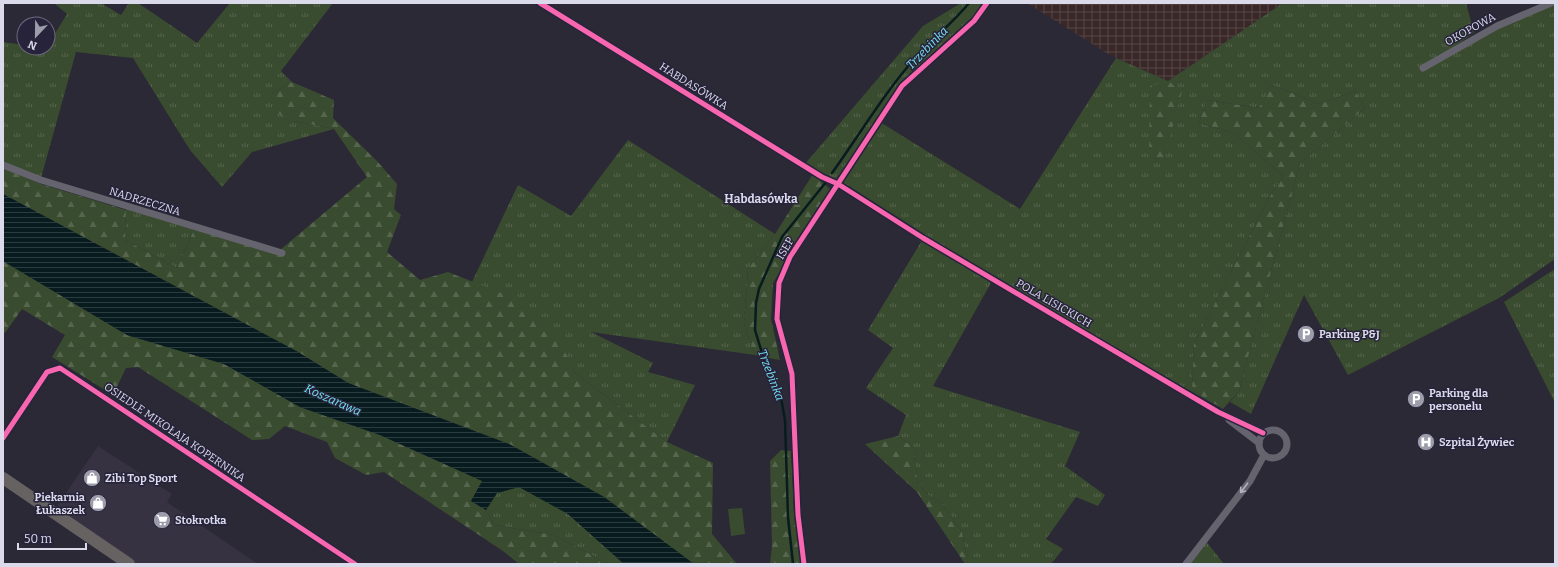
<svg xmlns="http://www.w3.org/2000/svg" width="1558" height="567" viewBox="0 0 1558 567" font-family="Bitter,serif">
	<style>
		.commercial { fill: #363241 }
		.industrial { fill: url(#industrial-grid) }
		.grass { fill: url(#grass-tufts) }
		.forest { fill: url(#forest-firs) }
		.pitch { fill: #3a4c2f }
		.water { fill: url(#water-rules) }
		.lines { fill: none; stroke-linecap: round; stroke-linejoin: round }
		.stream { stroke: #081b1f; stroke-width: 2.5 }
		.street { stroke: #65646e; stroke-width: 7 }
		.primary { stroke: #666262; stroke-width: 12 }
		.cycleway-casing { stroke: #26233b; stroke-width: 8 }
		.cycleway { stroke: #f766af; stroke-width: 5 }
		.oneway { stroke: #b1b1bf }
		.labels { text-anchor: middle; stroke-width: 3; stroke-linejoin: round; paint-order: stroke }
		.street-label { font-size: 11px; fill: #dadaea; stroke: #26233b }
		.poi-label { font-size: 11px; font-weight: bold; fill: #dadaea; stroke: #26233b; text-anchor: start }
		.water-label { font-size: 12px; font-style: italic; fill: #77e1f2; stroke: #26233b }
		.neighbourhood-label { font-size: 12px; font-weight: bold; fill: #dadaea; stroke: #26233b }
	</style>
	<defs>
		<pattern id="industrial-grid" width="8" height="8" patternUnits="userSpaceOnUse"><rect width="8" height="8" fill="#3a2828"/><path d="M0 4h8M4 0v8" fill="none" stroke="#564747"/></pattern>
		<pattern id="grass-tufts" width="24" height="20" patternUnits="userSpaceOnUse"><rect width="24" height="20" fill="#3a4c2f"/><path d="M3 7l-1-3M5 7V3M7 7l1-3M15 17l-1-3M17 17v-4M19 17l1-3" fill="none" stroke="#56654d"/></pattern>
		<pattern id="forest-firs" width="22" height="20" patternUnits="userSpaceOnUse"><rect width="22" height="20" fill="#3a4c2f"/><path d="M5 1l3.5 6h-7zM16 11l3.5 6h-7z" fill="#56654d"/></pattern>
		<pattern id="water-rules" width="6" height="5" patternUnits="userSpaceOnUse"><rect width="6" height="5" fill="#081b1f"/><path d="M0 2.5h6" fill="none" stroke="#2b3c40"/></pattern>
	</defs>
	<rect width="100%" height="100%" fill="#2a2935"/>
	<polygon class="commercial" points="98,446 172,494 167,502 258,564 137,564 55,509"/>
	<polygon class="industrial" points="1027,3 1283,3 1168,81 1108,54"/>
	<g class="grass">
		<polygon points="54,3 101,3 121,15 129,3 138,3 197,43 230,3 333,3 281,71 292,82 271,94 294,121 334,129 252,152 222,187 190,150 133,58 76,52 41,178 3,162 3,42 24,45 24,48 48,48 48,45 67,14"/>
		<polygon points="961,3 987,3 974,21 902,86 880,122 1020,209 1116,58 1168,81 1283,3 1466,3 1474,33 1423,68 1497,28 1555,5 1555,259 1499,298 1348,375 1304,295 1251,414 1230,402 1239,391 1300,163 1365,108 1355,91 1319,104 1272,85 1260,108 1207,100 1199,123 1234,133 1283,176 1269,198 1194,344 1192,390 1223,409 981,275 991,283 933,386 1080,432 1065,466 1105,495 1098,506 1076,497 1046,539 1063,549 1051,564 968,564 962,532 942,503 928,495 917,482 915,449 898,436 906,415 866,388 893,348 868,330 921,242 838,184 804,165 923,26"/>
		<polygon points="628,140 775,234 748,269 744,324 755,355 591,332 653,363 648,372 695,385 667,442 575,373 554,331 472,282 518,185 571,216"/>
		<polygon points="126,207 196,225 177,268 125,240"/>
		<polygon points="1555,269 1555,403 1504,302"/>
		<polygon points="519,487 568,514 624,564 609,564 553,535 494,525 486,510 497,493"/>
		<polygon points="1205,540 1224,564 1187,564"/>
	</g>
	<g class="forest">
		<polygon points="1168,81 1182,91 1164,161 1149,157 1150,86"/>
		<polygon points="292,82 334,100 333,118 377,161 397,184 394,209 401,215 387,252 420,280 448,272 511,297 555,331 575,373 667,442 713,463 712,534 737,564 694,564 604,497 511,445 348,383 298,352 3,194 3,168 41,184 126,210 125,240 177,268 196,225 280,250 367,177 334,129 294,121 274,112 271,94"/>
		<polygon points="1272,85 1319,104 1355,91 1365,108 1300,163 1239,391 1223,409 1192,390 1194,344 1269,198 1283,176 1234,133 1199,123 1207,100 1259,108"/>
		<polygon points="813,174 830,189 773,283 771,319 780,360 755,355 744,324 748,269 775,234"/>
		<polygon points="3,261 127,335 224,364 300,407 380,435 483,481 471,501 486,510 494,525 553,535 609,564 519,564 503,551 384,472 366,475 335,458 327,442 285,426 269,439 252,440 138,367 126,368 113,395 52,357 65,335 22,309 5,333 3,332"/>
		<polygon points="898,436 915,449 917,482 928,495 942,503 962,532 968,564 965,564 917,492 865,444"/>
		<polygon points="781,450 791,451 794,513 801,564 770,564 772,546 770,461"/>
	</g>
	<polygon class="pitch" points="742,508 745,534 731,536 728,509"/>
	<polygon class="water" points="3,194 298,352 348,383 511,445 604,497 694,564 624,564 568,514 519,487 497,493 486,510 471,501 482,481 380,435 300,407 224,364 127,335 3,261"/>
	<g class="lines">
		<g class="stream">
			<path d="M832 173C860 134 884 93 916 57 933 38 953 23 969 3"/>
			<polyline points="793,564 788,517 785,420 780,392 766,366 755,330 756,303 759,289 782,237 826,182"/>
		</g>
		<g class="street">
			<polyline points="540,3 822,177 838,184 923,238 1218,412 1263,433"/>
			<polyline points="1423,68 1497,26 1551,3"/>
			<polyline points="3,165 41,180 282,253"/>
			<polyline points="1229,420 1259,443"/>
			<circle cx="1273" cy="444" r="14"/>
			<polyline points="3,438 47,372 60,368 355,564"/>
			<polyline points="804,564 798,515 792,374 777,319 779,283 790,257 902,86 974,21 987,3"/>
			<polyline points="1186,564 1250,481 1264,455"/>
		</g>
		<polyline class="primary" points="3,478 129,564"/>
		<defs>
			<g id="cycleway">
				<polyline points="540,3 822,177 838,184 923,238 1218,412 1263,433"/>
				<polyline points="3,438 47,372 60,368 355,564"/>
				<polyline points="804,564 798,515 792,374 777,319 779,283 790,257 902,86 974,21 987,3"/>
			</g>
		</defs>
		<use href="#cycleway" class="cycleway-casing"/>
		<use href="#cycleway" class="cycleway"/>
	</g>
	<defs><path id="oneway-shaft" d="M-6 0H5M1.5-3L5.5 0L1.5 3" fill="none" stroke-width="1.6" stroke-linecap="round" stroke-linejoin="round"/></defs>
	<use class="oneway" href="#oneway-shaft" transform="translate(1244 488) rotate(127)"/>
	<defs>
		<symbol id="parking-disc" viewBox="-11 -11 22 22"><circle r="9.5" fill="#9c9cab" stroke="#26233b"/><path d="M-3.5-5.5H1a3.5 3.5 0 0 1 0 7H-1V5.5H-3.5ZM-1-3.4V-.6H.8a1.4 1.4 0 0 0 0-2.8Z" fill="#fff"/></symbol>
		<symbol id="hospital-disc" viewBox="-11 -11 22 22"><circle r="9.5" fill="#9c9cab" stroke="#26233b"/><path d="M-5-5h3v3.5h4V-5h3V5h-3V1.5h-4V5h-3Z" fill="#fff"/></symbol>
		<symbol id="shop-disc" viewBox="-11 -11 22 22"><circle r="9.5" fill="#9c9cab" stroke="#26233b"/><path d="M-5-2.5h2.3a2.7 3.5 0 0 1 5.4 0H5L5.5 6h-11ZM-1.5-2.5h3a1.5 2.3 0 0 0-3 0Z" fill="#fff"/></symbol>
		<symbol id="supermarket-disc" viewBox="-11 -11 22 22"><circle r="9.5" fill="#9c9cab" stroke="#26233b"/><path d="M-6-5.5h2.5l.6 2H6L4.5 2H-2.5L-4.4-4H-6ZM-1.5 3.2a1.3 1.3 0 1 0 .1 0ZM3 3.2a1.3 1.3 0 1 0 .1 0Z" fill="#fff"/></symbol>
	</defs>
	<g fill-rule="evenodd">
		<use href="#parking-disc" x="1296" y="324" width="20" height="20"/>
		<use href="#parking-disc" x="1406" y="389" width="20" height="20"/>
		<use href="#hospital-disc" x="1416" y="432" width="20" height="20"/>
		<use href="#shop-disc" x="82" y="468" width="20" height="20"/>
		<use href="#shop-disc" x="88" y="493" width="20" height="20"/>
		<use href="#supermarket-disc" x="152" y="510" width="20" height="20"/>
	</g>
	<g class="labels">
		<g class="street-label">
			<text transform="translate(1470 29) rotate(-29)" y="4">OKOPOWA</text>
			<text transform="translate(694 86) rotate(32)" y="4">HABDASÓWKA</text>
			<text transform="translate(145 201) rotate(17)" y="4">NADRZECZNA</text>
			<text transform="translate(785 248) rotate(-60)" y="4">ISEP</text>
			<text transform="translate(1054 303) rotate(30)" y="4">POLA LISICKICH</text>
			<text transform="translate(175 432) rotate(34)" y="4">OSIEDLE MIKOŁAJA KOPERNIKA</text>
		</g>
		<g class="poi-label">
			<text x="1319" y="338">Parking P&amp;J</text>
			<text x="1429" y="397">Parking dla<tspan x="1429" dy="13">personelu</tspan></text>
			<text x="1439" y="446">Szpital Żywiec</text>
			<text x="105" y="482">Zibi Top Sport</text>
			<text x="85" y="501" text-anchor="end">Piekarnia<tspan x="85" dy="13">Łukaszek</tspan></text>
			<text x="175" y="524">Stokrotka</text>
		</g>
		<g class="water-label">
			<text transform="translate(927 48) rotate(-46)" y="4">Trzebinka</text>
			<text transform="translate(771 375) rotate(69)" y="4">Trzebinka</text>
			<text transform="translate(333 400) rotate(24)" y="4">Koszarawa</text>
		</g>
		<g class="neighbourhood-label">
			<text x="761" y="203">Habdasówka</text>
		</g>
	</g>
	<rect width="1558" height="567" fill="none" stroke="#dadaea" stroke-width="8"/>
	<g transform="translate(36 36) rotate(202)"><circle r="19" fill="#26233b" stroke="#6e6c81"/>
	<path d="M0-3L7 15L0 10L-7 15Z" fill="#9c9cab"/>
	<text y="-6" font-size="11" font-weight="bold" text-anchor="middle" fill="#dadaea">N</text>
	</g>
	<path d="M18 543v6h68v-6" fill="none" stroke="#dadaea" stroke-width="2"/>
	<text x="24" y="543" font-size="12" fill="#dadaea" stroke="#26233b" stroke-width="3" paint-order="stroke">50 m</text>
</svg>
